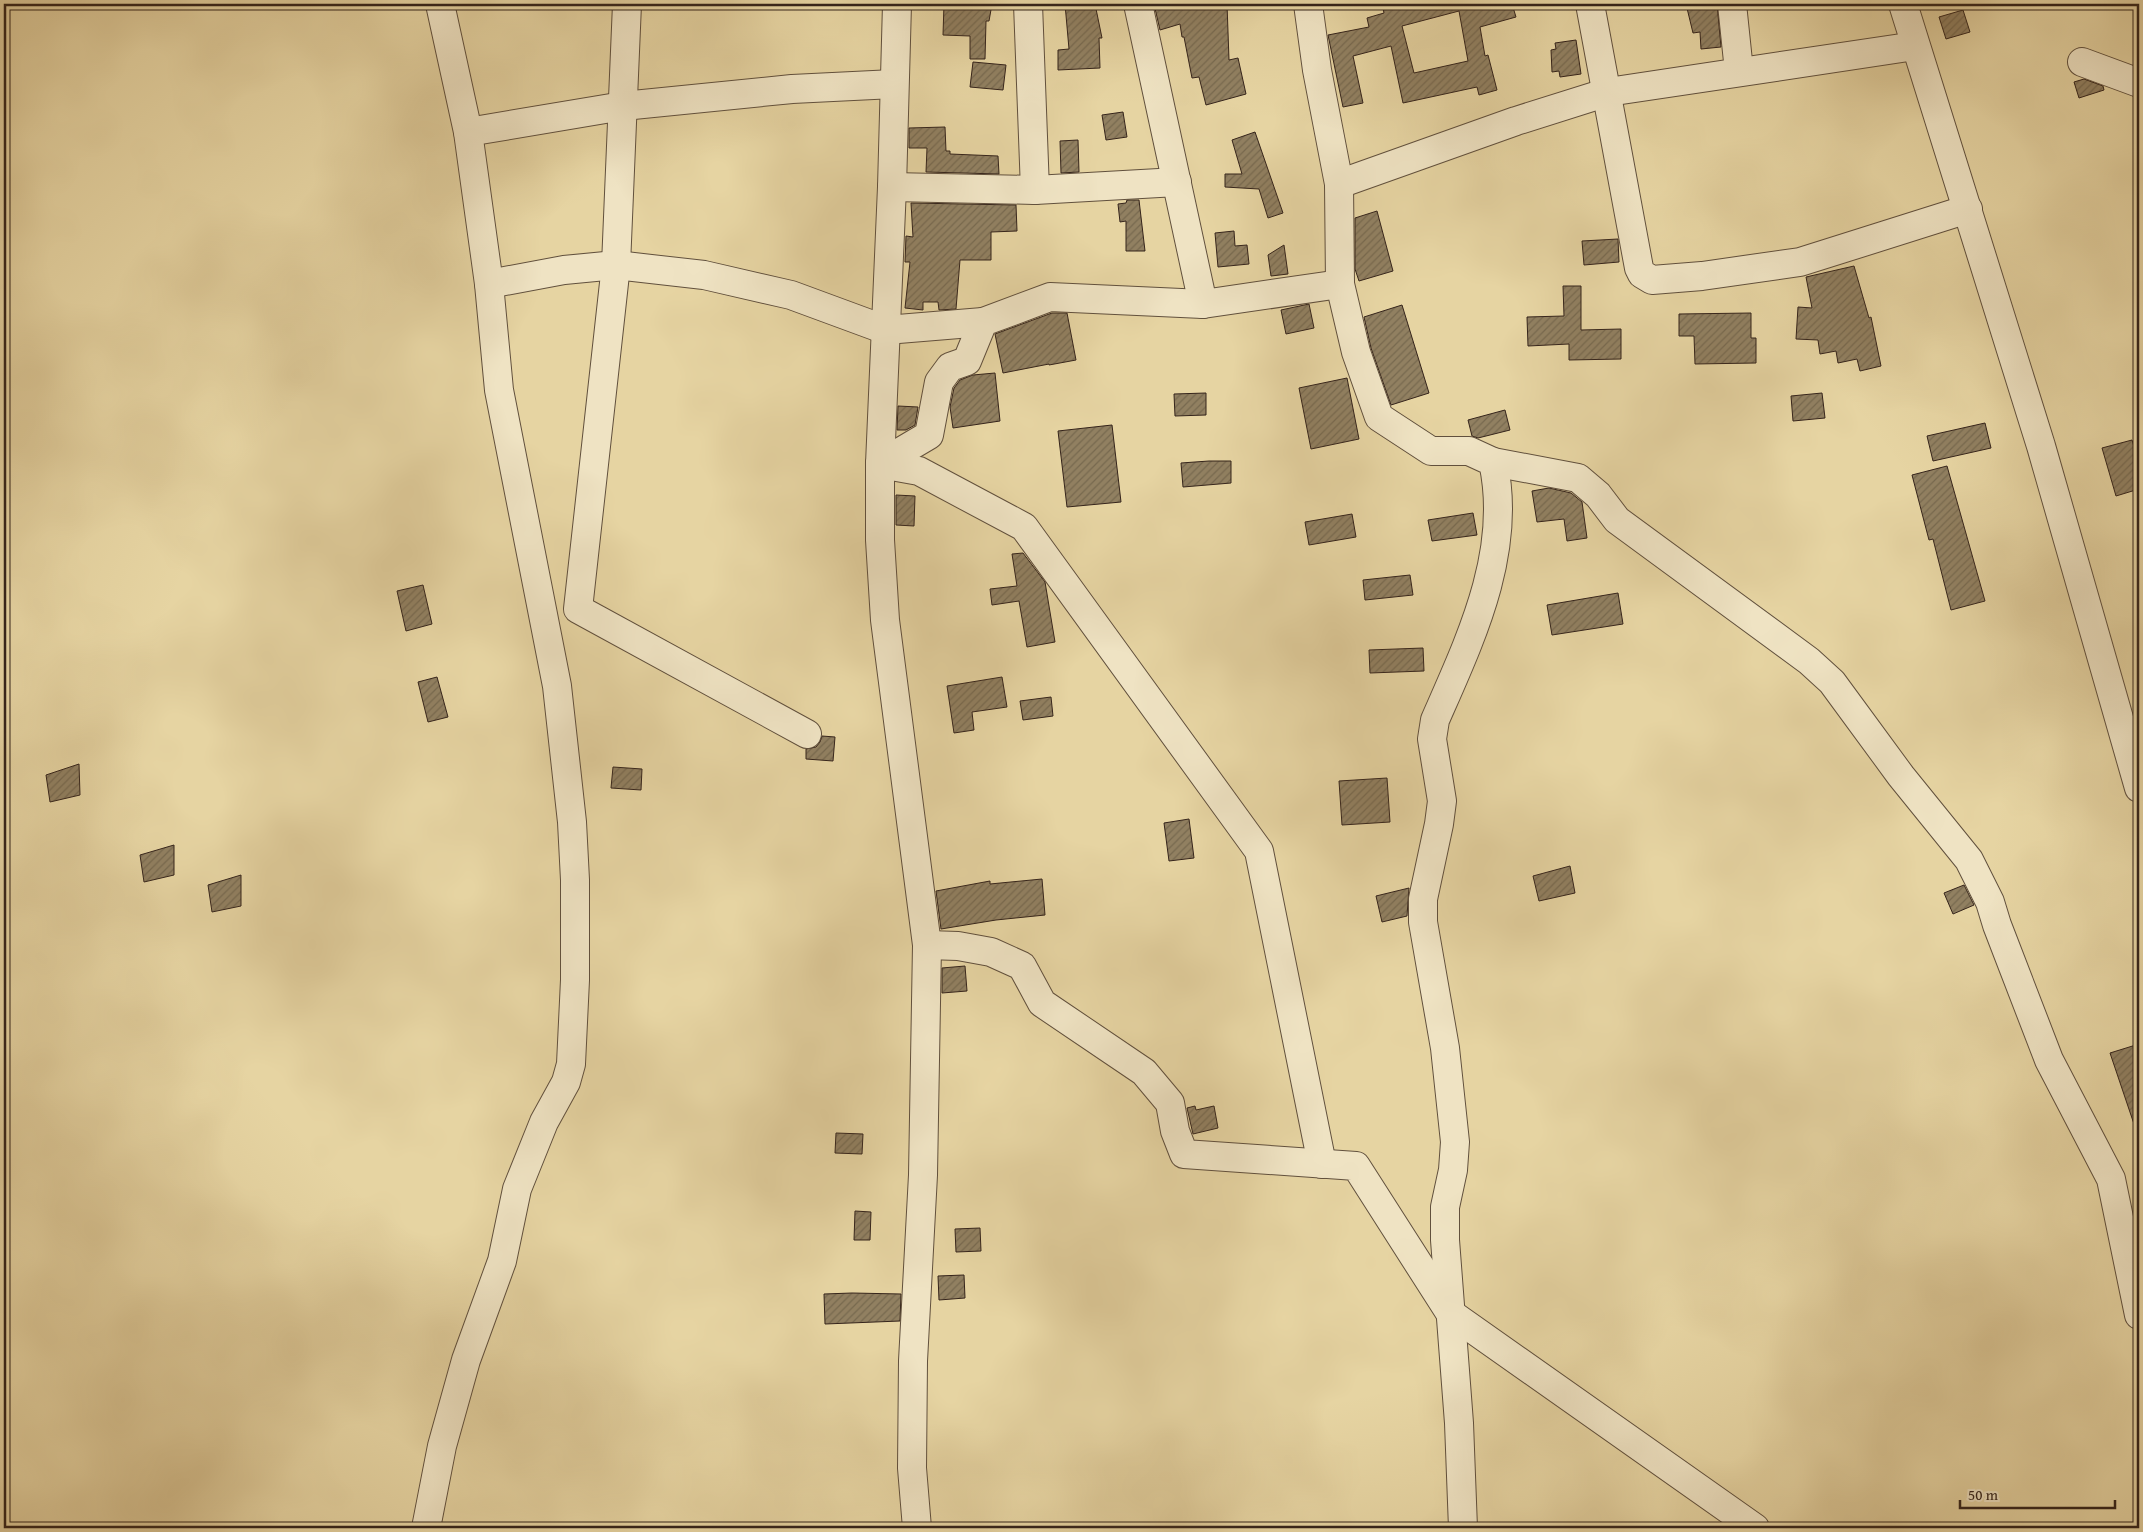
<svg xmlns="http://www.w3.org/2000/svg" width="2143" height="1532" viewBox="0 0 2143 1532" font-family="'Gentium Book Plus',serif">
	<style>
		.building { fill: url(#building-hatch); stroke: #35241b; fill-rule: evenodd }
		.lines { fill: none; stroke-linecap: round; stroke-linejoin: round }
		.minor-casing { stroke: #61503d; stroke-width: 30 }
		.minor { stroke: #efe3c3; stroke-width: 28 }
	</style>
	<defs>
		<pattern id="building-hatch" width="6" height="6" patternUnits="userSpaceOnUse" patternTransform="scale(1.25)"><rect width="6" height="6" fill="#918061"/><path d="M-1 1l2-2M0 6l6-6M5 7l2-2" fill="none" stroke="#77694f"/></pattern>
	</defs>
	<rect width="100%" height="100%" fill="#e6d4a2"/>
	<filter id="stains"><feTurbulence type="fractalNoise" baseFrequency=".004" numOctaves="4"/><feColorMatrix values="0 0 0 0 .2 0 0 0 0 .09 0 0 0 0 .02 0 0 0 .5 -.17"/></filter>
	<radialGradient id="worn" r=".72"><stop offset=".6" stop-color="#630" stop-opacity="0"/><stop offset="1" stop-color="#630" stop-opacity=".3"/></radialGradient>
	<g class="building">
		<polygon points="944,4 992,4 989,21 986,21 985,59 970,59 970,36 943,35"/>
		<polygon points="1065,4 1095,4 1102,38 1099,38 1100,68 1058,70 1058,50 1069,49"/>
		<polygon points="1154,4 1227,4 1229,60 1238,58 1246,94 1206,105 1199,77 1192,78 1184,37 1182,37 1180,24 1160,30"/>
		<path d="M1382 4H1466V6L1477 4H1512L1516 17 1480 27 1485 56 1488 55 1497 90 1479 95 1477 87 1403 103 1391 46 1353 56 1363 103 1343 107 1328 35 1369 27 1367 18 1384 13ZM1459 11 1468 61 1414 73 1402 26Z"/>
		<polygon points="1686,4 1717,4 1721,47 1701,49 1700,32 1693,33"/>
		<polygon points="1963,10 1970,32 1946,39 1939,17"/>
		<polygon points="1576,40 1581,74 1560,77 1559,71 1552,72 1551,50 1556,49 1555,43"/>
		<polygon points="973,62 1006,65 1003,90 970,87"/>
		<polygon points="2084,79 2103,86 2104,90 2079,98 2074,82"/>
		<polygon points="1123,112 1127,137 1106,140 1102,115"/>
		<polygon points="945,127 946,151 950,151 950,154 998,156 999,174 926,172 927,148 909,148 909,128"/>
		<polygon points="1255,132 1283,213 1268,218 1259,189 1225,187 1225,174 1242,174 1232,140"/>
		<polygon points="1078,140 1079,172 1061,173 1060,141"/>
		<polygon points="1127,200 1139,200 1145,251 1126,251 1126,221 1120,222 1118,204 1126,203"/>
		<polygon points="911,203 1016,205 1017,231 991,232 991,260 960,260 956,309 939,310 938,302 923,302 923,310 905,308 910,262 905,262 906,236 913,237"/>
		<polygon points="1377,211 1393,271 1359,281 1355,269 1355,218"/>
		<polygon points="1234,231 1235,246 1247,245 1249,264 1218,267 1215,233"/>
		<polygon points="1618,239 1619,262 1584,265 1582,241"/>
		<polygon points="1284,245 1288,274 1271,276 1268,255"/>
		<polygon points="1854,266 1869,318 1871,317 1881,366 1860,371 1857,359 1838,363 1836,351 1820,354 1818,340 1796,339 1798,307 1812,308 1806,277"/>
		<polygon points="1563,286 1581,286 1581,330 1621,329 1621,359 1569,360 1569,344 1528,346 1527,317 1564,316"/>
		<polygon points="1309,304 1314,328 1286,334 1281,310"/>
		<polygon points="1402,305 1429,393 1391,405 1371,348 1364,317"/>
		<polygon points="1052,313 1067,313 1076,360 1049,365 1049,364 1003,373 995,334"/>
		<polygon points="1751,313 1751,338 1756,338 1756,363 1695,364 1694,336 1679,336 1679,314"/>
		<polygon points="995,373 1000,421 953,428 950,407 954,388 960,380 973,375"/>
		<polygon points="1347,378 1359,439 1311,449 1299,388"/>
		<polygon points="1206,393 1206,415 1175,416 1174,394"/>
		<polygon points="1822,393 1825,418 1793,421 1791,396"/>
		<polygon points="898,406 918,407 915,425 906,430 897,430"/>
		<polygon points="1505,410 1510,430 1478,438 1472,436 1468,420"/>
		<polygon points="1985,423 1991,448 1933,461 1927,436"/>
		<polygon points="1112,425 1121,502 1067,507 1058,431"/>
		<polygon points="2132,440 2139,464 2139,489 2116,496 2102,448"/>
		<polygon points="1209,461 1231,461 1231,483 1183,487 1181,463"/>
		<polygon points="1947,466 1985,601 1951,610 1933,539 1929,540 1912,475"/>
		<polygon points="1549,488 1571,493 1582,502 1587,538 1567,541 1564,519 1537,522 1532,491"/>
		<polygon points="896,495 915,496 914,526 896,525"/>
		<polygon points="1473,513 1477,535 1432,541 1428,520"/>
		<polygon points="1352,514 1356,537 1309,545 1305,522"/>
		<polygon points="1023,553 1045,582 1055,642 1027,647 1019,601 992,605 990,589 1017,586 1012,554"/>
		<polygon points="1410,575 1413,595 1365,600 1363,580"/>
		<polygon points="423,585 432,624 406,631 397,591"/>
		<polygon points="1618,593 1623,624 1552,635 1547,605"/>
		<polygon points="1423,648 1424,671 1370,673 1369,650"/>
		<polygon points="437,677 448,717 428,722 418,682"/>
		<polygon points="1002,677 1007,707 972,712 974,730 954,733 947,686"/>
		<polygon points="1051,697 1053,716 1023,720 1020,701"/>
		<polygon points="822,736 835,737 833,761 806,759 806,749 816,747 820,742"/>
		<polygon points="79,764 80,795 50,802 46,775"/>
		<polygon points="613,767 642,769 641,790 611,788"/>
		<polygon points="1387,778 1390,822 1342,825 1339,781"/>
		<polygon points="1189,819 1194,858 1169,861 1164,823"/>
		<polygon points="174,845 174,875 144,882 140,855"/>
		<polygon points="1570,866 1575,893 1539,901 1533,876"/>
		<polygon points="241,875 241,906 212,912 208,885"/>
		<polygon points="1042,879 1045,915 996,920 941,929 936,891 990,881 990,884"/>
		<polygon points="1964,885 1974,905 1953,914 1944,893"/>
		<polygon points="1409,888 1407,916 1382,922 1376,896"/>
		<polygon points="965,966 967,991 942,993 942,968"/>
		<polygon points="2139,1044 2139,1130 2136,1130 2110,1053"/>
		<polygon points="1195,1106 1196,1110 1214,1106 1218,1128 1193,1134 1187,1108"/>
		<polygon points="836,1133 863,1134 862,1154 835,1153"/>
		<polygon points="855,1211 871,1212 870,1240 854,1240"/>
		<polygon points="980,1228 981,1251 956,1252 955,1229"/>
		<polygon points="964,1275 965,1298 939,1300 938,1276"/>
		<polygon points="852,1293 901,1294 900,1321 825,1324 824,1294"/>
	</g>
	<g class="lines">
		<defs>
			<g id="minor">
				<polyline points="627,4 616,265 578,609 807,734"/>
				<polyline points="897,4 892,187 880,464 880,540 885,620 927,945 923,1175 913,1361 912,1468 917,1528"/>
				<polyline points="1028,4 1035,190"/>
				<polyline points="1138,4 1203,304"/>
				<path d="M1308 4 1317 70 1339 184 1340 284 1356 352 1379 417 1431 451H1469L1493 462C1513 552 1470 640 1435 720L1432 739 1442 801 1439 824 1423 899V922L1445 1048 1455 1142 1453 1170 1445 1207V1240L1459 1423 1463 1528"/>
				<polyline points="1590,4 1639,268 1642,274 1652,280 1702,276 1800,262 1968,209"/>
				<polyline points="1732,4 1739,71"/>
				<polyline points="1903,4 2041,446 2139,788"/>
				<polyline points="2082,62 2139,83"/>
				<polyline points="468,132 623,106 792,89 894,84"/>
				<polyline points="1339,184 1516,121 1608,92 1915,46"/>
				<polyline points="892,187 1035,190 1177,182"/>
				<polyline points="489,284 564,270 616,265 704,275 791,295 886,330 983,322"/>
				<polyline points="1493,462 1578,478 1598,495 1617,520 1809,661 1832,682 1901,776 1969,860 1990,902 1997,925 2049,1060 2111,1179 2139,1315"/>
				<polyline points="880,464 919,471 1024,527 1259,851 1322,1164"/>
				<polyline points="880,464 929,435 939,382 950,367 967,361 983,322 1050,297 1203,304 1340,284"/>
				<polyline points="927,945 958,946 991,952 1022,966 1042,1003 1144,1072 1170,1103 1175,1131 1184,1154 1356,1166 1450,1313 1755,1528"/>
				<polyline points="426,1528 442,1446 466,1360 502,1261 517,1189 544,1122 566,1082 571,1064 575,980 575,880 572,822 557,686 499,390 489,284 468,132 440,4"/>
			</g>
		</defs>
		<use href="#minor" class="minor-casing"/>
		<use href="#minor" class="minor"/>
	</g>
	<rect width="2143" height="1532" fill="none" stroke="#e6d4a2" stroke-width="20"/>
	<rect x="5" y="5" width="2133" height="1522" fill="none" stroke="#35241b" stroke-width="2.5"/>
	<rect x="10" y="10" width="2123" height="1512" fill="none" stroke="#35241b"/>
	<path d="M1960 1500v8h155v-8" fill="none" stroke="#35241b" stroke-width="2.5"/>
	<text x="1968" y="1500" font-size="15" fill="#35241b" stroke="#efe3c3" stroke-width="4" paint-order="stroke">50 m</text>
	<rect width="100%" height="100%" filter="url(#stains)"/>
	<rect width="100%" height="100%" fill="url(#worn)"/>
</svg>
